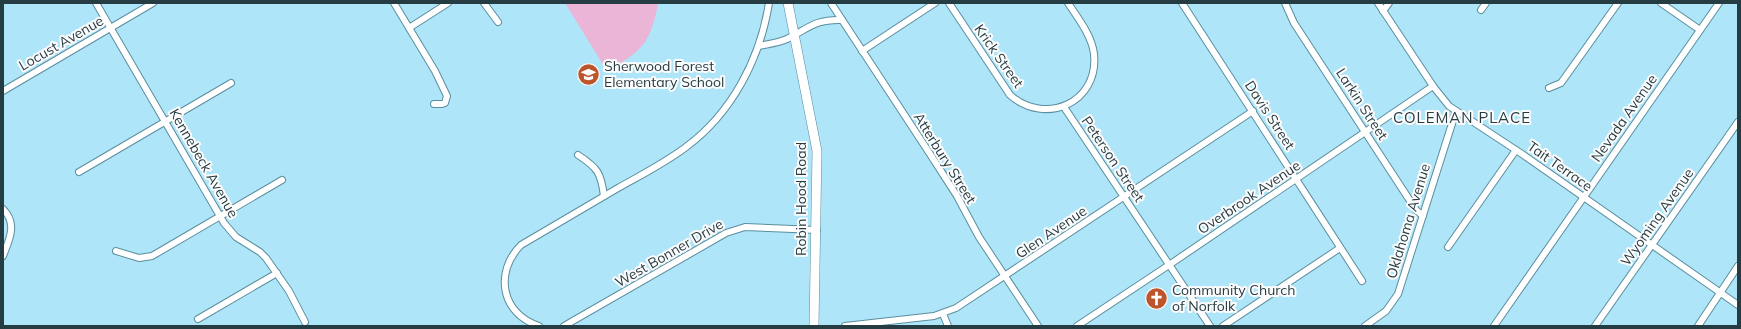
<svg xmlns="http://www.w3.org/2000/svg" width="1741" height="329" viewBox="0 0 1741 329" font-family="Mulish,sans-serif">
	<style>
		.green { fill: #ebb5d7 }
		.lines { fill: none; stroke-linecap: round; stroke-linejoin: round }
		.street-casing { stroke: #5a8e9f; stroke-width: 8 }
		.secondary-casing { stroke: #5a8e9f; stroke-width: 10 }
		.street { stroke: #fff; stroke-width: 6 }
		.secondary { stroke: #fff; stroke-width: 9 }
		.labels { text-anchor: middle; stroke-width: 4; stroke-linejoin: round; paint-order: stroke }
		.street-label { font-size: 14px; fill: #263c43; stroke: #fcfcfc }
		.poi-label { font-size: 14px; fill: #263c43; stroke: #fcfcfc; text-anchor: start }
		.neighbourhood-label { font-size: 15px; letter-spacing: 1px; fill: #263c43; stroke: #fcfcfc }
	</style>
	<rect width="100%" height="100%" fill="#afe5f8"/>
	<path class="green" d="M565 3H658C651 43 641 52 607 71Z"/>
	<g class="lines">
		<defs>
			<g id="street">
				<polyline points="96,3 224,223 236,237 260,252 266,258 289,291 305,322"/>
				<polyline points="394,3 435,71 447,96 445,103 442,104 434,104"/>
				<polyline points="484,3 498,22"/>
				<polyline points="831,3 930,154 957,196 979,237 1038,326"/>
				<path d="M949 3 1010 95C1045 126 1099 103 1094 54 1092 36 1078 18 1068 3"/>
				<polyline points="1182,3 1362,281"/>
				<polyline points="1285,3 1294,23 1416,210 1423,216"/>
				<polyline points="1378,3 1433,86 1449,106 1522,154 1738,305"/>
				<polyline points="1661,3 1700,30"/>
				<polyline points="1481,10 1486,3"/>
				<polyline points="1383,11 1389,3"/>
				<polyline points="409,28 448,3"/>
				<path d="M759 46C768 44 778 43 787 39 809 28 815 19 842 20"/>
				<polyline points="862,51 935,3"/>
				<polyline points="1549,88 1561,83 1618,3"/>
				<polyline points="3,91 153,3"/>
				<polyline points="1064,107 1210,326"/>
				<path d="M578 155C598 168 601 173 604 196"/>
				<polyline points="79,172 231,83"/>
				<path d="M3 209C18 224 9 240 3 256"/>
				<polyline points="1448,247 1516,150"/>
				<polyline points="116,251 139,258 152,256 282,180"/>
				<polyline points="943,314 948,326"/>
				<polyline points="198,319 277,273"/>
				<path d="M539 326C501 314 494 272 521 245 553 226 586 207 618 188 641 175 665 163 686 147 732 113 760 59 769 3"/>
				<polyline points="564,326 726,233 745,227 817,230"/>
				<polyline points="845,326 934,316 956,308 1253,111"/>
				<polyline points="1077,326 1169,265 1433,86"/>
				<polyline points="1223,326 1340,248"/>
				<polyline points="1365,326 1386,311 1398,294 1456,111"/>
				<polyline points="1494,326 1719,3"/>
				<polyline points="1595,326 1738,122"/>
				<polyline points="1698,326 1738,266"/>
			</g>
			<polyline id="secondary" points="788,3 817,151 814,326"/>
		</defs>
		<use href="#street" class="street-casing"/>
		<use href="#secondary" class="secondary-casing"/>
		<use href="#street" class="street"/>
		<use href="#secondary" class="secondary"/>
	</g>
	<defs>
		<symbol id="school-disc" viewBox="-11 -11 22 22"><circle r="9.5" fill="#bc552b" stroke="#fcfcfc"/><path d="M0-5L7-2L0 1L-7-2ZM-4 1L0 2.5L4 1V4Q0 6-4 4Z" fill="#fff"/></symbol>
		<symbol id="church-disc" viewBox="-11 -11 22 22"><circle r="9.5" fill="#bc552b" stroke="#fcfcfc"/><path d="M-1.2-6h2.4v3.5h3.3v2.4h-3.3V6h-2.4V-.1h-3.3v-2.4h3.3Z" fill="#fff"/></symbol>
	</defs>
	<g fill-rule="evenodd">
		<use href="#school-disc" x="576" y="62" width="25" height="25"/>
		<use href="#church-disc" x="1144" y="286" width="25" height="25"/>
	</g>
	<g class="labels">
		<g class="street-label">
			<text transform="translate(61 43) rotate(-30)" y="5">Locust Avenue</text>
			<text transform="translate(999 56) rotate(55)" y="5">Krick Street</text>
			<text transform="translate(1362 104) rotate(57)" y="5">Larkin Street</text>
			<text transform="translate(1270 115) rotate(57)" y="5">Davis Street</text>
			<text transform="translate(1624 118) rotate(-55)" y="5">Nevada Avenue</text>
			<text transform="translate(945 158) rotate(58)" y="5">Atterbury Street</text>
			<text transform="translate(1113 159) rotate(56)" y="5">Peterson Street</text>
			<text transform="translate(204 163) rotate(60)" y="5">Kennebeck Avenue</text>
			<text transform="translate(1560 166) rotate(35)" y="5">Tait Terrace</text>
			<text transform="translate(1249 197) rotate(-34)" y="5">Overbrook Avenue</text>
			<text transform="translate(801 199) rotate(-90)" y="5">Robin Hood Road</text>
			<text transform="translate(1657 217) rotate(-55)" y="5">Wyoming Avenue</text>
			<text transform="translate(1408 221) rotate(-73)" y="5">Oklahoma Avenue</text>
			<text transform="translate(1051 232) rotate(-34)" y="5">Glen Avenue</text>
			<text transform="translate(669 253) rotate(-30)" y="5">West Bonner Drive</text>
		</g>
		<g class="poi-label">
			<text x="604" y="71">Sherwood Forest<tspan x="604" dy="16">Elementary School</tspan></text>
			<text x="1172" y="295">Community Church<tspan x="1172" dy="16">of Norfolk</tspan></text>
		</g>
		<g class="neighbourhood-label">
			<text x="1462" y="123">COLEMAN PLACE</text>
		</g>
	</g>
	<rect width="1741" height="329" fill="none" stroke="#263c43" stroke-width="8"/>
</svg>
